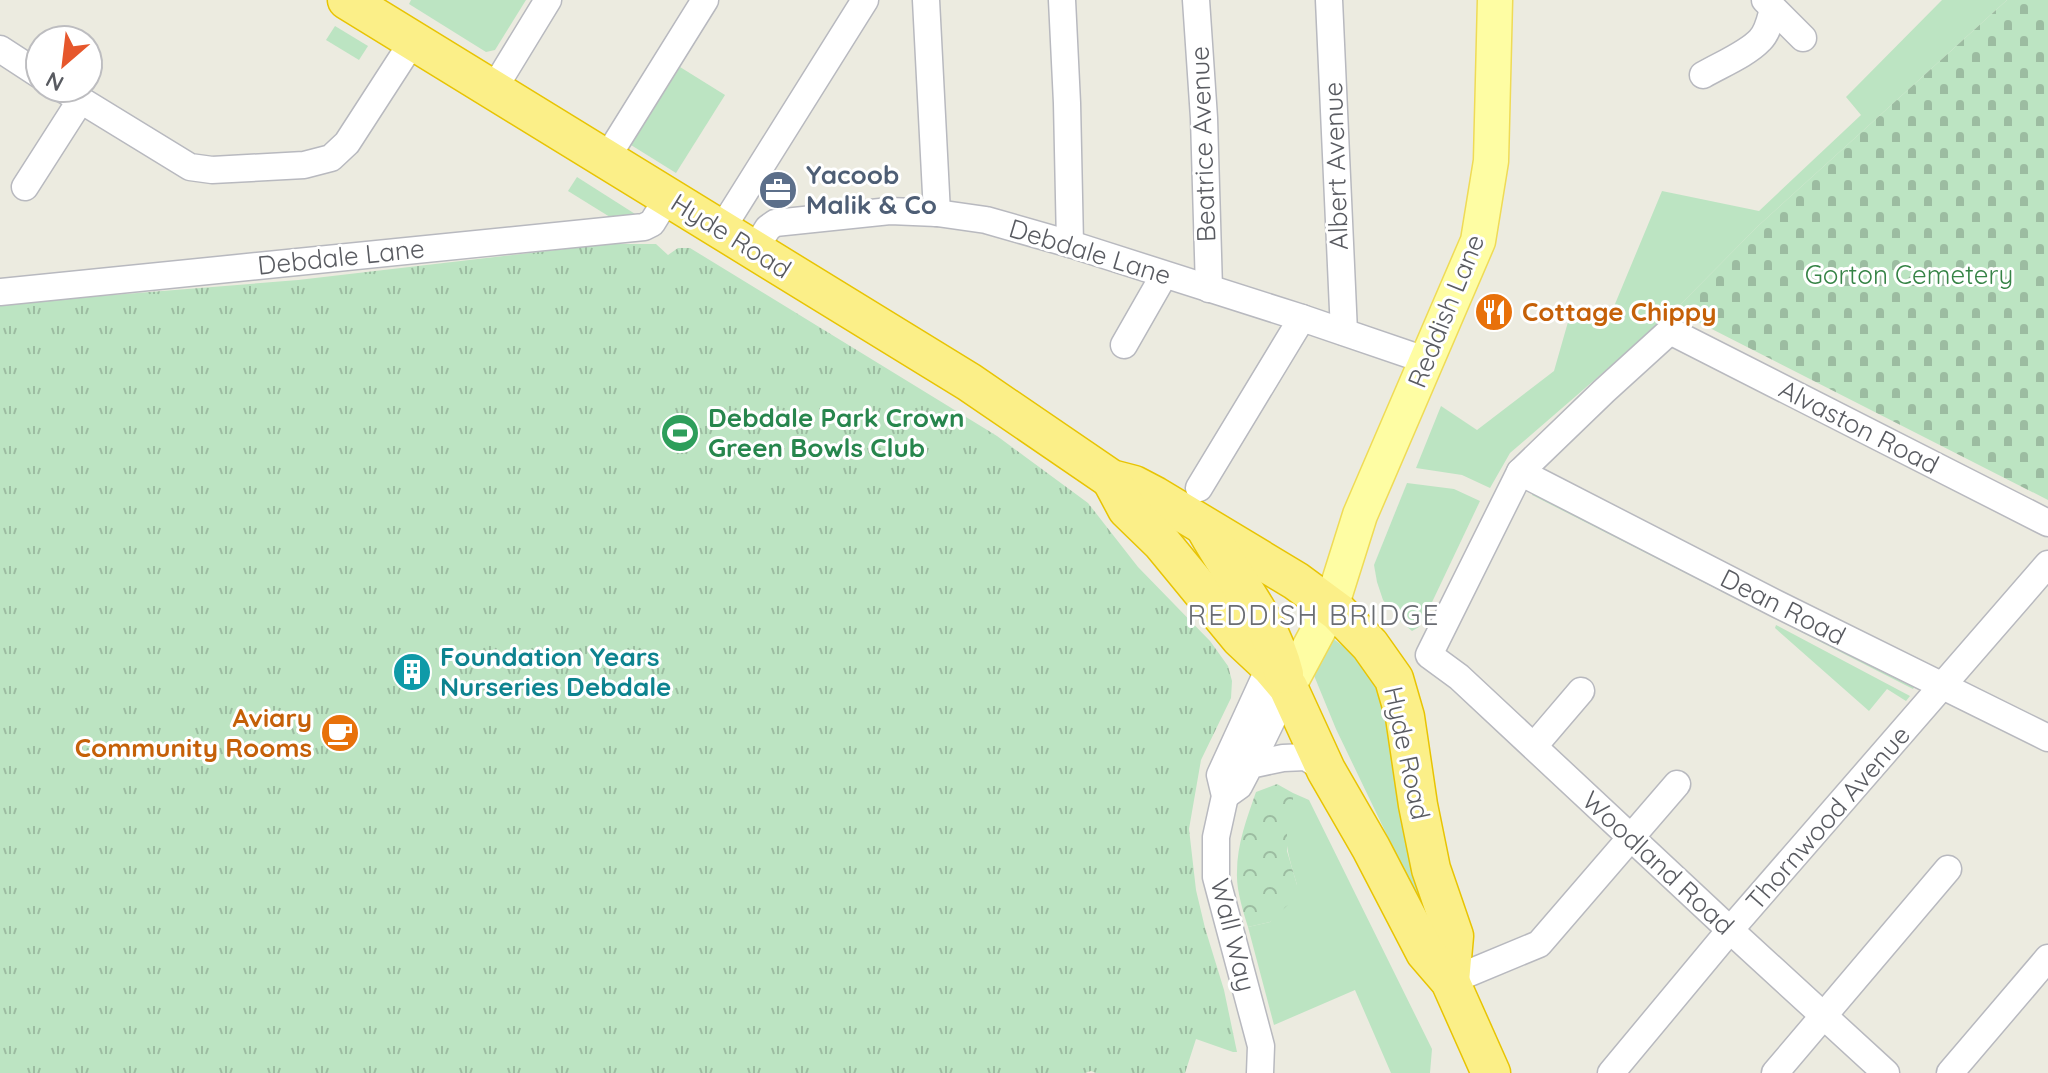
<svg xmlns="http://www.w3.org/2000/svg" width="2048" height="1073" viewBox="0 0 2048 1073" font-family="Quicksand,sans-serif">
	<style>
		.grass { fill: #bce4c2 }
		.forest { fill: url(#forest-crowns) }
		.cemetery { fill: url(#cemetery-stones) }
		.park { fill: url(#park-tufts) }
		.lines { fill: none; stroke-linecap: round; stroke-linejoin: round }
		.minor-casing { stroke: #b8b9bf; stroke-width: 29 }
		.major-casing { stroke: #efdb56; stroke-width: 37 }
		.highway-casing { stroke: #e8c403; stroke-width: 41 }
		.minor { stroke: #fff; stroke-width: 26 }
		.major { stroke: #fefda3; stroke-width: 34 }
		.highway { stroke: #fbef88; stroke-width: 38 }
		.labels { text-anchor: middle; stroke-width: 6; stroke-linejoin: round; paint-order: stroke }
		.street-label { font-size: 26px; fill: #595b61; stroke: #fff }
		.service-label { font-size: 26px; font-weight: bold; fill: #4e5e75; stroke: #fff; text-anchor: start }
		.park-label { font-size: 26px; fill: #358345; stroke: #fff }
		.food-label { font-size: 26px; font-weight: bold; fill: #c56008; stroke: #fff; text-anchor: start }
		.leisure-label { font-size: 26px; font-weight: bold; fill: #27864d; stroke: #fff; text-anchor: start }
		.culture-label { font-size: 26px; font-weight: bold; fill: #0d838f; stroke: #fff; text-anchor: start }
		.neighbourhood-label { font-size: 28px; letter-spacing: 2px; fill: #6a6d73; stroke: #fff }
	</style>
	<defs>
		<pattern id="forest-crowns" width="20" height="18" patternUnits="userSpaceOnUse" patternTransform="scale(2)"><rect width="20" height="18" fill="#bce4c2"/><path d="M2 6a3 3 0 1 1 6 0M12 15a3 3 0 1 1 6 0" fill="none" stroke="#9cbca1"/></pattern>
		<pattern id="cemetery-stones" width="16" height="16" patternUnits="userSpaceOnUse" patternTransform="scale(2)"><rect width="16" height="16" fill="#bce4c2"/><path d="M2 7V4a2 2 0 0 1 4 0v3zM10 15v-3a2 2 0 0 1 4 0v3z" fill="#9cbca1"/></pattern>
		<pattern id="park-tufts" width="24" height="20" patternUnits="userSpaceOnUse" patternTransform="scale(2)"><rect width="24" height="20" fill="#bce4c2"/><path d="M3 7l-1-3M5 7V3M7 7l1-3M15 17l-1-3M17 17v-4M19 17l1-3" fill="none" stroke="#9cbca1"/></pattern>
	</defs>
	<rect width="100%" height="100%" fill="#ecebe0"/>
	<g class="grass">
		<polygon points="411,0 526,0 495,50 486,52 409,4"/>
		<polygon points="1942,0 2007,0 1758,226 1673,312 1510,453 1490,488 1462,475 1416,468 1441,406 1477,430 1554,371 1572,308 1610,316 1662,191 1759,211 1861,115 1846,97"/>
		<polygon points="335,26 368,46 359,60 326,40"/>
		<polygon points="680,67 725,95 676,173 631,145"/>
		<polygon points="577,177 643,219 618,222 568,191"/>
		<polygon points="1407,483 1454,489 1480,501 1425,617 1419,627 1412,631 1399,620 1383,600 1377,582 1374,565"/>
		<polygon points="1534,489 1916,684 1913,689 1532,495"/>
		<polygon points="1776,625 1910,696 1906,701 1887,689 1869,711 1775,628"/>
		<polygon points="1331,637 1353,654 1385,700 1434,946 1397,856 1336,729 1313,673"/>
		<path d="M1293 793 1309 800 1432 1049 1430 1073H1391L1355 990 1274 1025 1248 927 1270 922 1297 885C1291 864 1283 842 1287 819 1289 810 1293 803 1293 793Z"/>
	</g>
	<path class="forest" d="M1277 784 1293 793V803L1287 821V851L1297 885V896L1270 922 1248 927C1243 911 1236 889 1237 872 1237 844 1247 818 1256 792Z"/>
	<polygon class="cemetery" points="2007,0 2048,0 2048,500 1700,323 1686,312 1673,312 1758,226"/>
	<polygon class="park" points="607,244 656,244 668,255 678,248 690,248 997,436 1088,503 1138,567 1210,641 1228,666 1232,681 1231,698 1201,760 1189,829 1196,890 1205,928 1224,990 1237,1052 1233,1052 1196,1039 1185,1073 1096,1073 1091,1071 1085,1073 0,1073 0,304 298,280"/>
	<g class="lines">
		<defs>
			<g id="minor">
				<polyline points="926,0 937,213"/>
				<polyline points="1062,0 1067,103 1070,244"/>
				<polyline points="1196,0 1204,118 1209,289"/>
				<polyline points="1329,0 1344,332"/>
				<polyline points="1765,0 1803,38"/>
				<polyline points="0,49 40,75"/>
				<path d="M1703 75C1720 65 1747 54 1760 40 1768 32 1770 20 1773 9"/>
				<polyline points="61,88 190,167 212,170 304,165 331,158 347,143 413,41"/>
				<polyline points="493,90 548,0"/>
				<polyline points="606,159 705,0"/>
				<polyline points="25,187 80,101"/>
				<polyline points="721,230 865,0"/>
				<polyline points="754,250 768,228 775,223 890,211 937,213 986,220 1070,244 1302,318 1428,361"/>
				<polyline points="0,292 644,227 652,223 668,197"/>
				<polyline points="1124,345 1164,275"/>
				<polyline points="1520,472 1777,604 2048,738"/>
				<polyline points="1199,488 1302,318"/>
				<polyline points="1534,746 1581,691"/>
				<polyline points="1250,765 1288,687"/>
				<polyline points="1225,796 1239,786 1250,765 1283,758 1306,757 1326,770"/>
				<polyline points="1450,981 1539,944 1677,784"/>
				<polyline points="1260,1073 1261,1046 1216,877 1216,837 1225,796 1220,775 1270,666"/>
				<polyline points="1611,1073 1730,930 2048,564"/>
				<polyline points="1775,1073 1948,869"/>
				<polyline points="1886,1073 1730,930 1459,677 1429,655 1520,472 1604,391 1670,331 2048,523"/>
				<polyline points="1950,1073 2048,958"/>
			</g>
			<polyline id="major" points="1288,687 1331,607 1360,515 1478,241 1491,161 1495,0"/>
			<g id="highway">
				<polyline points="347,0 969,382 1111,479 1134,485 1155,496 1296,581 1338,612 1370,645 1394,679 1405,717 1418,805 1431,869 1454,936 1450,981"/>
				<polyline points="1111,479 1127,509 1161,542 1240,638 1270,666 1288,687 1326,770 1371,848 1425,952 1450,981 1491,1073"/>
				<path d="M1206 529C1232 577 1271 620 1284 674"/>
			</g>
		</defs>
		<use href="#minor" class="minor-casing"/>
		<use href="#major" class="major-casing"/>
		<use href="#highway" class="highway-casing"/>
		<use href="#minor" class="minor"/>
		<use href="#major" class="major"/>
		<use href="#highway" class="highway"/>
	</g>
	<defs>
		<symbol id="office-disc" viewBox="-11 -11 22 22"><circle r="9.5" fill="#5c6f8a" stroke="#fff"/><path d="M-6-3h4V-5.5h4V-3h4V5H-6ZM-1-4.5V-3h2v-1.5ZM-6 0V1H6V0Z" fill="#fff"/></symbol>
		<symbol id="restaurant-disc" viewBox="-11 -11 22 22"><circle r="9.5" fill="#e8710a" stroke="#fff"/><path d="M-5-6h1v4h1v-4h1v4h1v-4h1v5L-1.5 .5V6h-2V.5L-5-1ZM5-6V6H3V1.5H1.5Q1.5-4 5-6Z" fill="#fff"/></symbol>
		<symbol id="stadium-disc" viewBox="-11 -11 22 22"><circle r="9.5" fill="#2e9e5b" stroke="#fff"/><path d="M0-5a6.5 5 0 1 0 0 10a6.5 5 0 1 0 0-10ZM-3.5-1.8h7v3.6h-7Z" fill="#fff"/></symbol>
		<symbol id="building-disc" viewBox="-11 -11 22 22"><circle r="9.5" fill="#0f9aa8" stroke="#fff"/><path d="M-4-6H4V6H1V3H-1V6H-4ZM-2.5-4.3h1.7v1.8h-1.7ZM.8-4.3h1.7v1.8H.8ZM-2.5-1h1.7V.8h-1.7ZM.8-1h1.7V.8H.8Z" fill="#fff"/></symbol>
		<symbol id="cafe-disc" viewBox="-11 -11 22 22"><circle r="9.5" fill="#e8710a" stroke="#fff"/><path d="M-5.5-4.5H6V0H3Q3 3.5 0 3.5H-2.5Q-5.5 3.5-5.5 0ZM3-3.2v2h1.7v-2ZM-6 4.5H4V6H-6Z" fill="#fff"/></symbol>
	</defs>
	<g fill-rule="evenodd">
		<use href="#office-disc" x="756" y="168" width="44" height="44"/>
		<use href="#restaurant-disc" x="1472" y="290" width="44" height="44"/>
		<use href="#stadium-disc" x="658" y="411" width="44" height="44"/>
		<use href="#building-disc" x="390" y="650" width="44" height="44"/>
		<use href="#cafe-disc" x="318" y="711" width="44" height="44"/>
	</g>
	<g class="labels">
		<g class="street-label">
			<text transform="translate(1203 144) rotate(-92)" y="9">Beatrice Avenue</text>
			<text transform="translate(1336 166) rotate(-92)" y="9">Albert Avenue</text>
			<text transform="translate(731 236) rotate(32)" y="9">Hyde Road</text>
			<text transform="translate(1090 252) rotate(17)" y="9">Debdale Lane</text>
			<text transform="translate(341 257) rotate(-6)" y="9">Debdale Lane</text>
			<text transform="translate(1446 311) rotate(-68)" y="9">Reddish Lane</text>
			<text transform="translate(1859 427) rotate(27)" y="9">Alvaston Road</text>
			<text transform="translate(1783 607) rotate(27)" y="9">Dean Road</text>
			<text transform="translate(1407 753) rotate(78)" y="9">Hyde Road</text>
			<text transform="translate(1828 818) rotate(-49)" y="9">Thornwood Avenue</text>
			<text transform="translate(1658 863) rotate(43)" y="9">Woodland Road</text>
			<text transform="translate(1233 935) rotate(76)" y="9">Wall Way</text>
		</g>
		<g class="service-label">
			<text x="806" y="184">Yacoob<tspan x="806" dy="30">Malik &amp; Co</tspan></text>
		</g>
		<g class="park-label">
			<text x="1909" y="284">Gorton Cemetery</text>
		</g>
		<g class="food-label">
			<text x="1522" y="321">Cottage Chippy</text>
			<text x="312" y="727" text-anchor="end">Aviary<tspan x="312" dy="30">Community Rooms</tspan></text>
		</g>
		<g class="leisure-label">
			<text x="708" y="427">Debdale Park Crown<tspan x="708" dy="30">Green Bowls Club</tspan></text>
		</g>
		<g class="culture-label">
			<text x="440" y="666">Foundation Years<tspan x="440" dy="30">Nurseries Debdale</tspan></text>
		</g>
		<g class="neighbourhood-label">
			<text x="1314" y="625">REDDISH BRIDGE</text>
		</g>
	</g>
	<g transform="translate(64 64) rotate(208)"><circle r="38" fill="#ffffff" stroke="#bdbdc0" stroke-width="2"/>
	<path d="M0-6L14 30L0 20L-14 30Z" fill="#e6572c"/>
	<text y="-12" font-size="22" font-weight="bold" text-anchor="middle" fill="#595b61">N</text>
	</g>
</svg>
